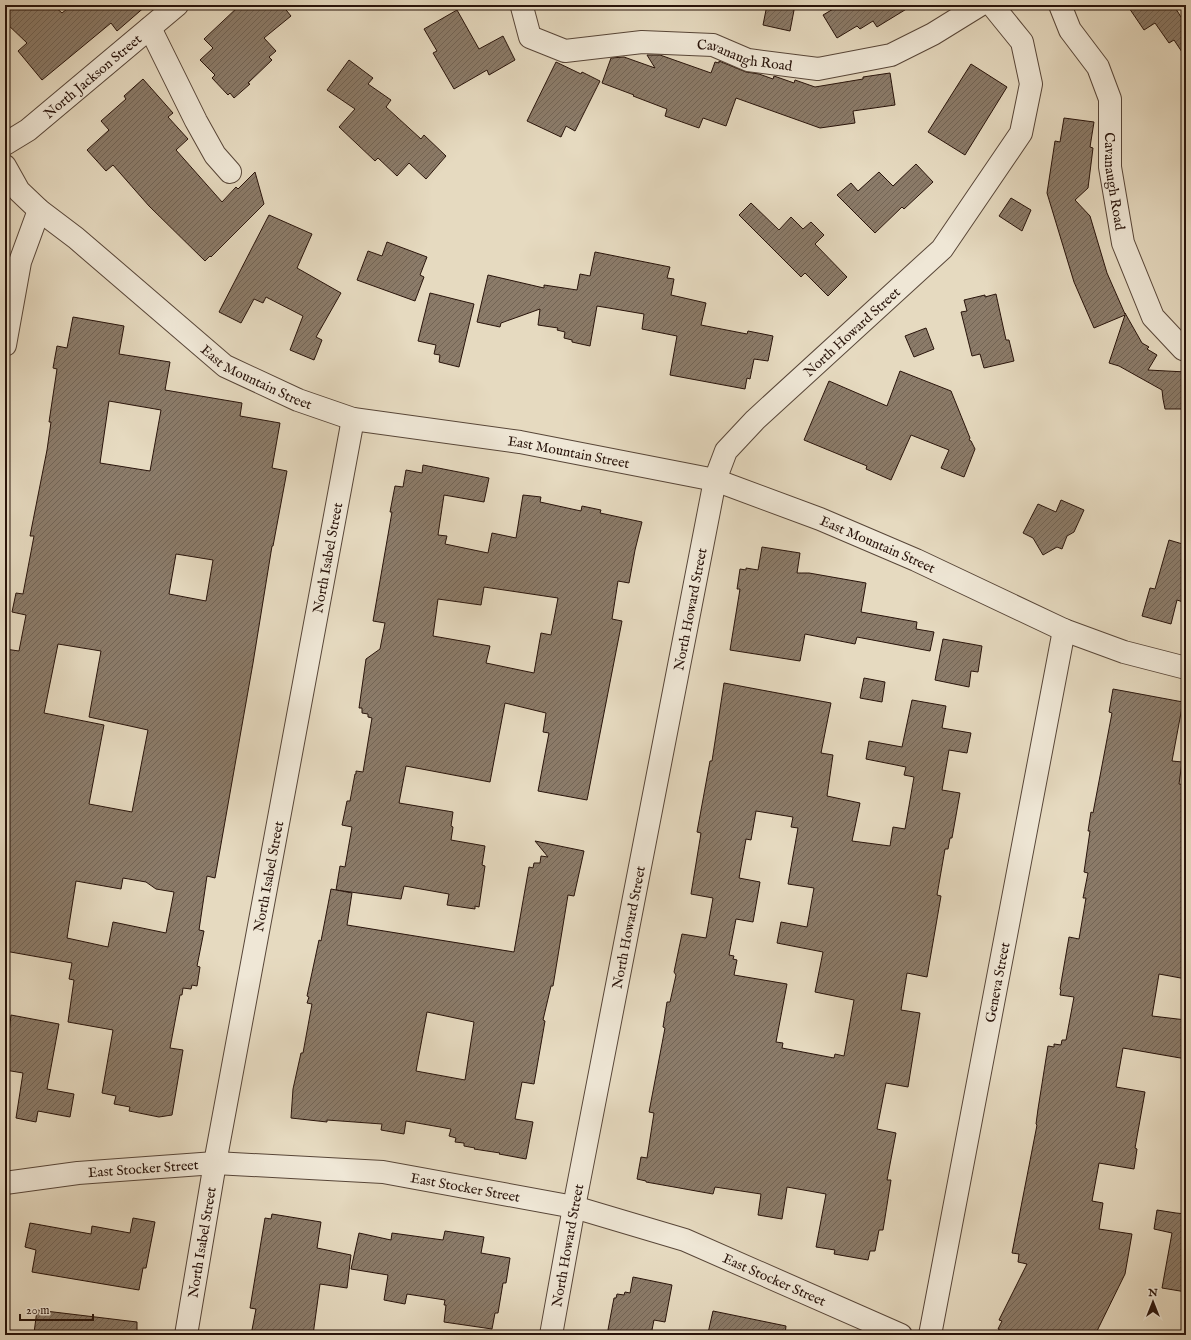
<svg xmlns="http://www.w3.org/2000/svg" width="1191" height="1340" viewBox="0 0 1191 1340" font-family="'IM FELL English',serif">
	<style>
		.building { fill: url(#building-hatch); stroke: #29140b; fill-rule: evenodd }
		.lines { fill: none; stroke-linecap: round; stroke-linejoin: round }
		.minor-casing { stroke: #584638; stroke-width: 24 }
		.minor { stroke: #efe7d6; stroke-width: 22 }
		.labels { text-anchor: middle; stroke-width: 3; stroke-linejoin: round; paint-order: stroke }
		.street-label { font-size: 14px; fill: #29140b; stroke: #efe7d6 }
	</style>
	<defs>
		<pattern id="building-hatch" width="6" height="6" patternUnits="userSpaceOnUse"><rect width="6" height="6" fill="#8b7b69"/><path d="M-1 1l2-2M0 6l6-6M5 7l2-2" fill="none" stroke="#726455"/></pattern>
	</defs>
	<rect width="100%" height="100%" fill="#e6dac0"/>
	<filter id="stains"><feTurbulence type="fractalNoise" baseFrequency=".005" numOctaves="4"/><feColorMatrix values="0 0 0 0 .2 0 0 0 0 .09 0 0 0 0 .02 0 0 0 .5 -.17"/></filter>
	<radialGradient id="worn" r=".72"><stop offset=".6" stop-color="#630" stop-opacity="0"/><stop offset="1" stop-color="#630" stop-opacity=".3"/></radialGradient>
	<g class="building">
		<polygon points="5,5 53,5 62,13 72,5 147,5 117,31 111,23 42,80 18,51 27,43 5,22"/>
		<polygon points="240,5 282,5 291,16 264,38 276,51 269,57 272,60 248,83 250,84 234,98 230,93 228,95 212,78 215,75 200,60 213,48 204,39"/>
		<polygon points="767,5 795,5 790,31 763,25"/>
		<polygon points="840,5 913,5 877,27 873,21 860,29 857,26 837,38 823,15"/>
		<polygon points="1127,5 1182,5 1176,9 1186,25 1186,58 1174,40 1169,43 1155,23 1144,30"/>
		<polygon points="457,10 479,49 503,36 515,60 489,75 487,70 454,89 433,53 437,51 424,29"/>
		<polygon points="647,55 660,55 711,73 715,62 719,63 719,61 746,72 759,74 773,79 774,76 794,83 795,80 815,87 863,79 863,77 890,73 895,105 853,111 855,123 820,128 736,98 726,126 703,118 699,128 665,116 667,109 633,96 634,95 602,83 611,58 624,57 655,68"/>
		<polygon points="349,60 373,78 368,84 391,100 386,107 421,139 424,135 446,156 426,179 409,163 397,176 378,158 375,161 339,127 355,109 327,90"/>
		<polygon points="556,62 581,74 582,72 600,81 575,131 566,126 561,137 527,121"/>
		<polygon points="971,64 1007,87 965,155 928,132"/>
		<polygon points="143,79 173,113 168,117 188,139 176,150 222,202 236,187 238,189 255,172 264,204 211,257 210,256 205,261 149,206 113,165 106,171 87,150 109,130 101,121 126,99 124,96"/>
		<polygon points="1064,118 1094,122 1090,147 1093,148 1088,188 1075,200 1090,216 1107,273 1125,314 1125,313 1142,343 1149,347 1147,349 1157,355 1148,370 1186,372 1186,409 1165,409 1163,399 1162,390 1119,366 1109,363 1125,315 1094,328 1074,282 1047,193 1055,141 1060,142"/>
		<polygon points="916,164 933,182 904,209 902,207 875,233 837,195 851,183 858,191 879,172 893,186"/>
		<polygon points="1011,198 1031,210 1022,231 999,216"/>
		<polygon points="751,203 779,230 791,217 803,229 811,222 824,235 815,244 847,277 828,296 805,273 801,277 739,215"/>
		<polygon points="269,215 312,234 297,268 341,293 316,337 322,340 314,360 290,350 303,316 266,297 263,303 254,299 241,323 219,312"/>
		<polygon points="387,242 427,257 420,275 424,277 415,301 357,280 368,251 382,256"/>
		<polygon points="595,252 670,267 667,278 674,279 671,295 706,303 701,325 747,334 748,331 773,336 768,361 754,359 750,379 747,378 745,389 670,375 677,336 642,329 644,314 597,306 590,346 572,342 572,340 564,338 565,332 557,330 558,328 538,325 540,309 501,323 500,327 477,322 488,275 544,288 544,285 577,290 580,274 590,276"/>
		<polygon points="430,293 474,304 459,367 439,362 440,355 434,354 436,345 418,341"/>
		<polygon points="996,294 1006,340 1009,340 1014,361 984,368 980,354 972,356 961,312 967,311 964,300 985,295 985,297"/>
		<path d="M73 317 124 326 119 354 170 362 165 390 242 403 240 416 280 423 272 468 287 471 273 546H272L253 663 215 878 207 876 199 930 204 931 197 966 200 967 197 986 192 985 191 989 183 988 182 995H180L170 1048 183 1050 172 1115 159 1117 129 1111 130 1107 114 1104 116 1096 102 1093 113 1030 68 1022 74 980 69 979 72 963 5 951V649L19 651 26 615 12 612 16 593 23 594 34 536H30L47 450 51 422H49L57 369 53 368 57 346 67 348ZM109 401 161 410 150 471 100 463ZM176 554 213 560 206 601 169 594ZM58 644 101 651 89 717 148 730 132 812 89 804 104 725 44 713ZM123 878 146 882 156 889 174 892 166 933 113 922 108 947 67 938 76 881 121 889Z"/>
		<polygon points="926,328 934,349 914,357 905,336"/>
		<polygon points="900,371 951,391 970,438 969,440 971,441 975,449 964,477 941,468 949,450 911,435 891,480 866,469 867,466 804,440 829,381 887,406"/>
		<path d="M423 465 489 478 484 502 444 495 438 535 447 536 445 544 488 553 492 533 516 538 523 495 541 497 540 502 581 511 582 506 601 510 600 513 642 522 635 550 629 583 618 581 612 619 622 621 587 800 538 791 549 733 543 732 546 713 505 703 490 782 406 766 399 803 453 812 451 826 453 827 451 840 485 846 482 865 485 866 479 907 475 906V909L447 905 449 894 404 886 401 899 336 890 340 866 345 867 352 827 342 825 347 801H350L355 774H356V771L363 772 372 718 368 717V714L362 713V708H359L366 659 380 649 385 623 373 621 392 512H390L395 486 403 487 406 470 422 473ZM484 587 558 598 551 635 541 633 534 673 486 663 490 646 433 636 438 599 481 605Z"/>
		<polygon points="1061,500 1084,510 1074,532 1067,536 1062,549 1057,547 1043,555 1033,538 1023,533 1038,504 1056,512"/>
		<polygon points="1169,540 1186,545 1186,603 1177,600 1171,624 1142,616 1150,588 1155,589"/>
		<polygon points="762,547 800,553 797,573 809,573 866,583 861,612 917,622 916,629 934,632 930,651 857,637 855,644 805,634 800,661 730,650 740,589 737,589 740,569 746,570 746,568 758,570"/>
		<polygon points="943,639 982,646 978,672 971,671 969,687 935,680"/>
		<polygon points="864,678 885,682 882,702 860,698"/>
		<path d="M724 683 831 703 821 753 833 755 827 796 860 803 852 841 890 846 893 827 905 829 914 777 904 775 906 767 866 759 869 741 902 747 912 700 946 706 942 728 971 733 967 753 949 750 942 790 960 793 952 838H950L948 849H945L937 895 941 896 927 977 907 973 901 1010 920 1013 908 1087 886 1083 877 1129 896 1133 887 1180H891L883 1230H879L875 1251H870L868 1260 834 1254 835 1250 816 1247 826 1194 787 1187 782 1219 758 1215 761 1194 715 1187 713 1194 646 1182V1181L637 1179 641 1157 647 1158 654 1113 649 1112 665 1028 663 1027 667 1002H670L676 975 674 972 682 934 706 938 713 898 691 894 701 833 697 832 710 761H712ZM756 811 793 817 791 827 798 828 788 884 814 888 807 927 781 922 777 943 823 952 815 992 854 1000 844 1056 835 1054 834 1058 782 1048 783 1043 776 1042 787 984 734 975 737 960 733 959 734 956 729 955 736 919 753 922 760 882 739 878 746 839 751 840Z"/>
		<polygon points="1113,689 1183,702 1172,761 1182,762 1179,784 1186,785 1186,979 1159,974 1152,1016 1186,1020 1186,1059 1123,1048 1116,1087 1145,1092 1135,1148 1137,1149 1134,1169 1099,1163 1092,1201 1103,1203 1099,1229 1132,1234 1125,1274 1095,1335 1010,1335 998,1329 1002,1321 999,1320 1027,1264 1018,1262 1019,1254 1012,1253 1037,1125 1036,1124 1038,1109 1048,1046 1054,1047 1054,1044 1061,1045 1062,1040 1066,1040 1074,997 1060,995 1061,990 1060,989 1069,937 1079,939 1086,898 1083,898 1088,873 1084,872 1090,831 1088,831 1091,812 1093,813 1112,713 1109,712"/>
		<path d="M535 841 584 851 574 896 568 895 553 986H551L543 1020 545 1021 534 1084 522 1082 515 1119 533 1122 526 1159 499 1154 500 1153 474 1149 475 1148 464 1146V1143L455 1142 456 1138 449 1136 451 1129 406 1121 404 1134 381 1130 382 1124 327 1120V1122L291 1118 293 1089 301 1053H303L312 1004 307 1003 309 997 307 996 319 940 321 941 331 889 352 893 347 925 514 952 529 867 533 868 534 863H540L541 856 548 857ZM427 1012 474 1022 465 1080 416 1071Z"/>
		<polygon points="11,1015 59,1024 47,1089 74,1094 70,1117 38,1111 36,1122 16,1118 23,1073 5,1070 5,1042 8,1042"/>
		<polygon points="1157,1210 1176,1213 1186,1214 1186,1292 1162,1288 1172,1233 1154,1229"/>
		<polygon points="272,1214 321,1222 317,1248 351,1255 347,1288 320,1284 313,1335 251,1335 256,1309 250,1308 265,1218 271,1219"/>
		<polygon points="133,1218 155,1222 146,1268 143,1268 139,1290 32,1272 36,1250 25,1247 30,1223 91,1234 92,1226 130,1233"/>
		<polygon points="445,1231 484,1237 481,1253 510,1258 506,1283 503,1283 498,1313 495,1313 492,1329 444,1322 446,1305 444,1305 445,1300 407,1294 405,1304 384,1300 388,1275 351,1269 359,1233 391,1240 392,1233 443,1240"/>
		<polygon points="633,1277 672,1285 665,1322 654,1320 651,1335 607,1335 614,1298 616,1298 617,1294 624,1295 625,1292 630,1293"/>
		<polygon points="37,1310 137,1322 137,1335 48,1335 34,1333"/>
		<polygon points="713,1311 786,1326 785,1335 719,1335 708,1333"/>
	</g>
	<g class="lines">
		<defs>
			<g id="minor">
				<path id="s1" d="M523 5 522 7 530 37 565 51 642 42 713 45 748 60 818 69 891 55 933 34 980 5"/>
				<path id="s2" d="M1060 5 1070 30 1098 67 1110 99V167L1123 243 1153 317 1183 349 1186 350"/>
				<polyline points="150,28 196,121 215,155 230,172"/>
				<path id="s3" d="M5 144 28 130 177 5"/>
				<path id="s4" d="M5 166 19 191 39 210 76 238 225 366 298 400 353 419 520 442 715 480 820 519 916 560 1064 630 1124 652 1186 668"/>
				<polyline points="5,345 20,262 39,210"/>
				<path id="s5" d="M5 1183 78 1173 215 1163 383 1172 574 1207 685 1240 901 1335"/>
				<path id="s6" d="M186 1335 215 1163 353 419"/>
				<path id="s7" d="M551 1335 574 1207 715 480 726 451 755 420 942 249 1021 133 1031 84 1022 42 992 5"/>
				<path id="s8" d="M930 1335 1064 630"/>
			</g>
		</defs>
		<use href="#minor" class="minor-casing"/>
		<use href="#minor" class="minor"/>
	</g>
	<g class="labels">
		<g class="street-label">
			<text dy="5" stroke="none"><textPath href="#s1" startOffset="253">Cavanaugh Road</textPath></text>
			<text dy="5" stroke="none"><textPath href="#s3" startOffset="111">North Jackson Street</textPath></text>
			<text dy="5" stroke="none"><textPath href="#s2" startOffset="190">Cavanaugh Road</textPath></text>
			<text dy="5" stroke="none"><textPath href="#s7" startOffset="1075">North Howard Street</textPath></text>
			<text dy="5" stroke="none"><textPath href="#s4" startOffset="332">East Mountain Street</textPath></text>
			<text dy="5" stroke="none"><textPath href="#s4" startOffset="656">East Mountain Street</textPath></text>
			<text dy="5" stroke="none"><textPath href="#s4" startOffset="980">East Mountain Street</textPath></text>
			<text dy="5" stroke="none"><textPath href="#s6" startOffset="790">North Isabel Street</textPath></text>
			<text dy="5" stroke="none"><textPath href="#s7" startOffset="739">North Howard Street</textPath></text>
			<text dy="5" stroke="none"><textPath href="#s6" startOffset="466">North Isabel Street</textPath></text>
			<text dy="5" stroke="none"><textPath href="#s7" startOffset="415">North Howard Street</textPath></text>
			<text dy="5" stroke="none"><textPath href="#s8" startOffset="359">Geneva Street</textPath></text>
			<text dy="5" stroke="none"><textPath href="#s5" startOffset="139">East Stocker Street</textPath></text>
			<text dy="5" stroke="none"><textPath href="#s5" startOffset="463">East Stocker Street</textPath></text>
			<text dy="5" stroke="none"><textPath href="#s6" startOffset="94">North Isabel Street</textPath></text>
			<text dy="5" stroke="none"><textPath href="#s7" startOffset="91">North Howard Street</textPath></text>
			<text dy="5" stroke="none"><textPath href="#s5" startOffset="787">East Stocker Street</textPath></text>
		</g>
	</g>
	<rect width="1191" height="1340" fill="none" stroke="#e6dac0" stroke-width="20"/>
	<rect x="6" y="6" width="1179" height="1328" fill="none" stroke="#29140b" stroke-width="2"/>
	<rect x="10" y="10" width="1171" height="1320" fill="none" stroke="#29140b"/>
	<g transform="translate(1153 1302)" stroke="#efe7d6" stroke-width="3" paint-order="stroke">
	<path d="M0-3L7 15L0 10L-7 15Z" fill="#29140b"/>
	<text y="-6" font-size="11" font-weight="bold" text-anchor="middle" fill="#29140b">N</text>
	</g>
	<path d="M20 1314v6h73v-6" fill="none" stroke="#29140b" stroke-width="2"/>
	<text x="26" y="1314" font-size="12" fill="#29140b" stroke="#efe7d6" stroke-width="3" paint-order="stroke">20 m</text>
	<rect width="100%" height="100%" filter="url(#stains)"/>
	<rect width="100%" height="100%" fill="url(#worn)"/>
</svg>
